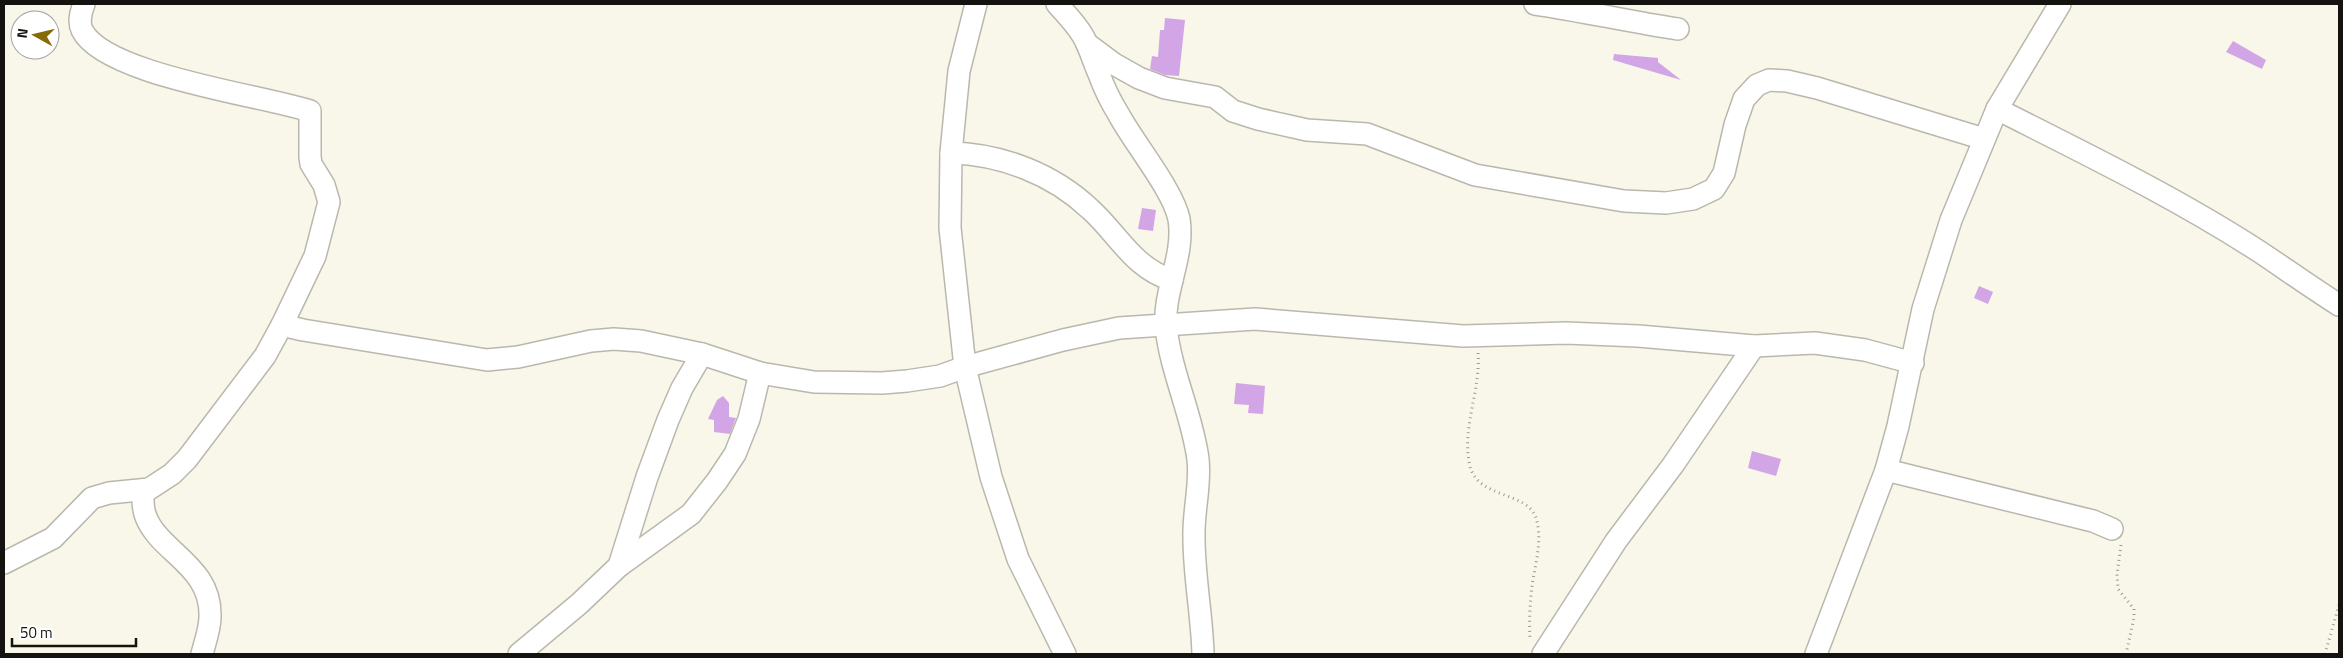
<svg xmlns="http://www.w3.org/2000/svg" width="2343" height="658" viewBox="0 0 2343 658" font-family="'Titillium Web',sans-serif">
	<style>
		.building { fill: #d2a6e6 }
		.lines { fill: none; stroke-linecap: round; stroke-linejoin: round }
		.minor-casing { stroke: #bab8ac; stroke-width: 24 }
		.path { stroke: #9b9990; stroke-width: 3; stroke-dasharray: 1 4; stroke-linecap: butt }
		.minor { stroke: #fff; stroke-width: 21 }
	</style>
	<rect width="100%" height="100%" fill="#f9f6ea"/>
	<g class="building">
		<polygon points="1165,18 1185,20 1179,76 1165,75 1150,69 1152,56 1158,57 1160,30 1164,30"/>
		<polygon points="2233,41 2266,60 2262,69 2226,52"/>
		<polygon points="1614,54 1658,58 1658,62 1681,80 1613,60"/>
		<polygon points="1142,208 1156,210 1153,231 1138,229"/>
		<polygon points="1979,286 1993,292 1988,304 1974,298"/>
		<polygon points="1236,383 1265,386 1263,414 1248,413 1249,405 1234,404"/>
		<polygon points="723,396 729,403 729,417 736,418 730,434 714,432 714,420 708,419 717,400"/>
		<polygon points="1752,451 1781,459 1776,476 1748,468"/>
	</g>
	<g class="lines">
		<defs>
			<g id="minor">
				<polyline points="976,4 959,71 951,153 950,228 965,367 991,477 1018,559 1065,654"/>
				<path d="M1057 4C1066 14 1076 24 1083 36 1090 48 1093 61 1099 74 1104 88 1111 102 1119 115 1134 143 1173 190 1179 219 1185 256 1163 291 1166 327 1171 373 1192 414 1198 459 1201 486 1193 511 1194 538 1194 577 1202 615 1203 654"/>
				<path d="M1535 4C1584 11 1630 22 1678 29"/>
				<polyline points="1087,44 1114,64 1139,78 1165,88 1215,97 1233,111 1258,119 1307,130 1367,134 1475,175 1624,201 1666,203 1693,199 1714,189 1724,173 1735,125 1744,99 1757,85 1769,80 1787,81 1817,88 1984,139"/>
				<path d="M1997 109C2086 154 2177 198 2260 252 2287 270 2312 288 2339 305"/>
				<path d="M951 153C1001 154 1053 174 1090 209 1118 234 1133 268 1172 280"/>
				<polyline points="282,325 303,330 487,360 518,357 591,341 614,339 641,341 702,354 760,373 814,382 882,383 907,381 940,376 965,367 1063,340 1119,328 1255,319 1463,336 1566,333 1638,336 1754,346 1815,343 1865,350 1913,363"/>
				<polyline points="1886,470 2093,521 2112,529"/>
				<path d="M143 490C143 499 142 508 146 517 160 553 212 566 210 617 210 629 205 642 202 654"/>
				<path d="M4 563 53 538 92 498 109 493 149 489 172 474 187 459 265 356 282 325 315 256 329 202 324 185 311 164 310 157V111C261 95 104 75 82 30 78 21 81 12 84 4"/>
				<polyline points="619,566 691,514 717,481 735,454 749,419 760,373"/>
				<polyline points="519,654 579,604 619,566 647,477 668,420 682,388 702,354"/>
				<polyline points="1543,654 1616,541 1673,465 1754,346"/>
				<polyline points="1816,654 1886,470 1898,426 1923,309 1951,220 1997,109 2060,4"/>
			</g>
		</defs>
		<use href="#minor" class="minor-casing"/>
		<g class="path">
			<path d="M1478 353C1481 391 1461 428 1470 466 1478 499 1527 491 1536 518 1543 540 1535 564 1532 586 1530 603 1529 622 1530 639"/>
			<polyline points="2121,545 2117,574 2118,589 2134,609 2134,618 2126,654"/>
			<polyline points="2325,654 2339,605"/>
		</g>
		<use href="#minor" class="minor"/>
	</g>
	<rect width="2343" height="658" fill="none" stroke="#14130f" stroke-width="10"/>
	<g transform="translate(35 35) rotate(278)"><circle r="24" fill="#ffffff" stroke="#a1a19f"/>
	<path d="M0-4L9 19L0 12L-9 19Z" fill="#856b06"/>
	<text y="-8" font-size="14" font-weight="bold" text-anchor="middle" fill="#14130f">N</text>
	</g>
	<path d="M12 638v8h124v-8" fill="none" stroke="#14130f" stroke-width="2.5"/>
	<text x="20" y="638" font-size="15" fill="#14130f" stroke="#ffffff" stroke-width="4" paint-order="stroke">50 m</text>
</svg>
